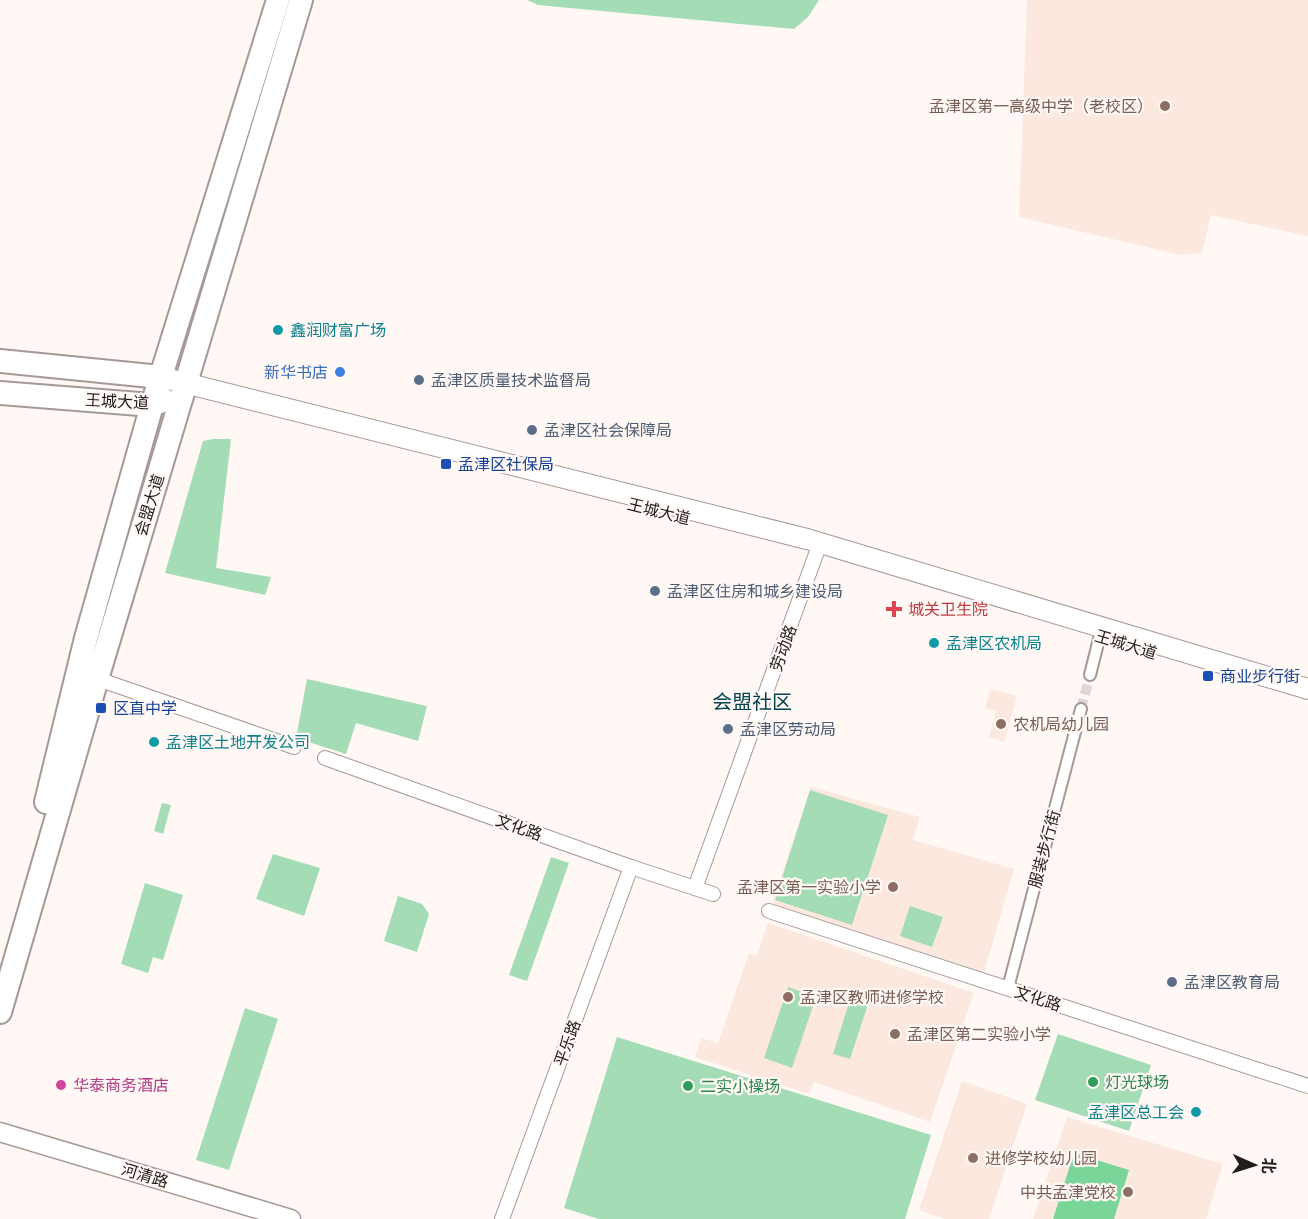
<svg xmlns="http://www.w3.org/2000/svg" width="1308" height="1219" viewBox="0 0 1308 1219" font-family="'Noto Sans','Noto Sans SC',sans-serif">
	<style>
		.built { fill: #fce8df }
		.green { fill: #a4dcb5 }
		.forest { fill: #7ad599 }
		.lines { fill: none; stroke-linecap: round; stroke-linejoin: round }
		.pedestrian-tunnel { stroke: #ded7d4; stroke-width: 10; stroke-dasharray: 10 5; stroke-linecap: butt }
		.pedestrian-casing { stroke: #a49995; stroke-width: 14 }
		.minor-casing { stroke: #a49995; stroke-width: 16 }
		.tertiary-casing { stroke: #a49995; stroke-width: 21 }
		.secondary-casing { stroke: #a49995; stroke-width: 22 }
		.primary-casing { stroke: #a49995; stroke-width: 26 }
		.pedestrian { stroke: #fff; stroke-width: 10 }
		.minor { stroke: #fff; stroke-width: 14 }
		.tertiary { stroke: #fff; stroke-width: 18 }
		.secondary { stroke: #fff; stroke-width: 20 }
		.primary { stroke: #fff; stroke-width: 22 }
		.education-dot { fill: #8d6e63; stroke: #fff8f5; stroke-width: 2 }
		.culture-dot { fill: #0f9aa8; stroke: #fff8f5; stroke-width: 2 }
		.shop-dot { fill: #3f7fe0; stroke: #fff8f5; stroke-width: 2 }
		.service-dot { fill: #5c6f8a; stroke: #fff8f5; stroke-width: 2 }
		.transit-dot { fill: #1a4fb4; stroke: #fff8f5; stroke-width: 2 }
		.health-dot { fill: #e0444e; stroke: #fff8f5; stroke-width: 2 }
		.leisure-dot { fill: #2e9e5b; stroke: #fff8f5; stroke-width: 2 }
		.hotel-dot { fill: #d1479c; stroke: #fff8f5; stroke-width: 2 }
		.labels { text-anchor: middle; stroke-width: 4.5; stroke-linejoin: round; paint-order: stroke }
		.education-label { font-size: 16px; fill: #785e54; stroke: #fff8f5; text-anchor: start }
		.culture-label { font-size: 16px; fill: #0d838f; stroke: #fff8f5; text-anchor: start }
		.shop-label { font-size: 16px; fill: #366cbe; stroke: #fff8f5; text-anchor: end }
		.service-label { font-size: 16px; fill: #4e5e75; stroke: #fff8f5; text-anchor: start }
		.street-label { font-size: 16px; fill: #211d1b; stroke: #fff8f5 }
		.transit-label { font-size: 16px; fill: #164399; stroke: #fff8f5; text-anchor: start }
		.health-label { font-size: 16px; fill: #be3a42; stroke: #fff8f5; text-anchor: start }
		.leisure-label { font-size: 16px; fill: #27864d; stroke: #fff8f5; text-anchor: start }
		.hotel-label { font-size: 16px; fill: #b23c85; stroke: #fff8f5; text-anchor: start }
		.quarter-label { font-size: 20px; fill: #02444c; stroke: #fff8f5 }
	</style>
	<rect width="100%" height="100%" fill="#fff8f5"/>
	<g class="built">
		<polygon points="1027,0 1308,0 1308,236 1211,215 1202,253 1181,255 1019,217"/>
		<polygon points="990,689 1017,696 1004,742 989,737 996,711 985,708"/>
		<polygon points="811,787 920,817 913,840 1014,869 983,976 772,904"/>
		<polygon points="768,923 974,993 930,1122 814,1082 809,1094 695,1057 701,1038 718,1043 749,953 757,956"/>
		<polygon points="962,1081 1027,1104 989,1219 945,1219 919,1210"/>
		<polygon points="1067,1117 1223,1164 1206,1219 1033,1219"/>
	</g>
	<g class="green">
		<polygon points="527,0 819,0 808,17 794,29 538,5"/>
		<polygon points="213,439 231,439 216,568 271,577 265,595 165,573 203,441"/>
		<polygon points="307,679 427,706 418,741 356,723 346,754 296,738"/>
		<polygon points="810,790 888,815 852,925 775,900"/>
		<polygon points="162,803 171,805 163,834 154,831"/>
		<polygon points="273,854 320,868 304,916 256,899"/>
		<polygon points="551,857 569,863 527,981 509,975"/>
		<polygon points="145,883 183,895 163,960 153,957 148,973 121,964"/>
		<polygon points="398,896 422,904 429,914 417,952 384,941"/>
		<polygon points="910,906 943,917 932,947 900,936"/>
		<polygon points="788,987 816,997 792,1068 764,1058"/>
		<polygon points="853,990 871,995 850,1059 833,1054"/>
		<polygon points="245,1008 278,1019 229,1170 196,1160"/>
		<polygon points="1058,1034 1151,1065 1129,1131 1035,1100"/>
		<polygon points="617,1037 931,1135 905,1219 599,1219 564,1208"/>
	</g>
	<polygon class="forest" points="1074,1153 1129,1170 1114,1219 1053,1219"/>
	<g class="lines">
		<polyline class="pedestrian-tunnel" points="1081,709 1090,675"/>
		<defs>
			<g id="pedestrian">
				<polyline points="1090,675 1102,627"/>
				<polyline points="1008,988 1081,709"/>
			</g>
			<g id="minor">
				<polyline points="92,677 294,747"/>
				<polyline points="325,758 631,867 713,894"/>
				<polyline points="695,888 820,543"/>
				<polyline points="769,911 1308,1086"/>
				<polyline points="502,1219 631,867"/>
			</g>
			<polyline id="tertiary" points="0,1132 291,1219"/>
			<polyline id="secondary" points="161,377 807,539 1308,689"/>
			<g id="primary">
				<polyline points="0,361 161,377"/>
				<polyline points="0,393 152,405 165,400"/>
				<polyline points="46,802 86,638 152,405 278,0"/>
				<polyline points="0,1012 97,679 301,0"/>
			</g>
		</defs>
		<use href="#pedestrian" class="pedestrian-casing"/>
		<use href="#minor" class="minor-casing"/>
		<use href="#tertiary" class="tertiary-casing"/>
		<use href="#secondary" class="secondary-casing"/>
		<use href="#primary" class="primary-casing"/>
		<use href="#pedestrian" class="pedestrian"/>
		<use href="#minor" class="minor"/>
		<use href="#tertiary" class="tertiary"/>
		<use href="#secondary" class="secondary"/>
		<use href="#primary" class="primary"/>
	</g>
	<g class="education-dot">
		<circle cx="1165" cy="106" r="6"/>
		<circle cx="1001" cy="724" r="6"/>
		<circle cx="893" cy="887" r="6"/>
		<circle cx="788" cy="997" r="6"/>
		<circle cx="895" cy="1034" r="6"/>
		<circle cx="973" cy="1158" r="6"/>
		<circle cx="1128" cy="1192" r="6"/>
	</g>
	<g class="culture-dot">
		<circle cx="278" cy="330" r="6"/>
		<circle cx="934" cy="643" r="6"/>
		<circle cx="154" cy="742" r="6"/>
		<circle cx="1196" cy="1112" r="6"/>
	</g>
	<circle class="shop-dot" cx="340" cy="372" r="6"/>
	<g class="service-dot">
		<circle cx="419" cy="380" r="6"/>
		<circle cx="532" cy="430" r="6"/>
		<circle cx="655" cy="591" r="6"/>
		<circle cx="728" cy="729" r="6"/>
		<circle cx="1172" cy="982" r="6"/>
	</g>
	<g class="transit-dot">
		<rect x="440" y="458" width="12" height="12" rx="3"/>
		<rect x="1202" y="670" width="12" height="12" rx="3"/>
		<rect x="95" y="702" width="12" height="12" rx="3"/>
	</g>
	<path class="health-dot" d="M891 600h6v6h6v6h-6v6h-6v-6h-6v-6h6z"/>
	<g class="leisure-dot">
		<circle cx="1093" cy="1082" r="6"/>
		<circle cx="688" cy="1086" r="6"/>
	</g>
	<circle class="hotel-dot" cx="61" cy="1085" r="6"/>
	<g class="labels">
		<g class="education-label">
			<text x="1153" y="112" text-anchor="end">孟津区第一高级中学（老校区）</text>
			<text x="1013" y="730">农机局幼儿园</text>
			<text x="881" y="893" text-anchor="end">孟津区第一实验小学</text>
			<text x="800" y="1003">孟津区教师进修学校</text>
			<text x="907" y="1040">孟津区第二实验小学</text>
			<text x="985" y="1164">进修学校幼儿园</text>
			<text x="1116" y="1198" text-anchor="end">中共孟津党校</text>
		</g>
		<g class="culture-label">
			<text x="290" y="336">鑫润财富广场</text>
			<text x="946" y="649">孟津区农机局</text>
			<text x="166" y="748">孟津区土地开发公司</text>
			<text x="1184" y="1118" text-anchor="end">孟津区总工会</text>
		</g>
		<g class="shop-label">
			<text x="328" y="378">新华书店</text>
		</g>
		<g class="service-label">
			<text x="431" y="386">孟津区质量技术监督局</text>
			<text x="544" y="436">孟津区社会保障局</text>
			<text x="667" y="597">孟津区住房和城乡建设局</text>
			<text x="740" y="735">孟津区劳动局</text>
			<text x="1184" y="988">孟津区教育局</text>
		</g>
		<g class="street-label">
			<text transform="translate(117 401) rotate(3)" y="6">王城大道</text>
			<text transform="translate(149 505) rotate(-73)" y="6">会盟大道</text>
			<text transform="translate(659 511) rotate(14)" y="6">王城大道</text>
			<text transform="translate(1126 644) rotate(17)" y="6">王城大道</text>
			<text transform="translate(783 648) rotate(-70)" y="6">劳动路</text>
			<text transform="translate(519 827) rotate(20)" y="6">文化路</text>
			<text transform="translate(1044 849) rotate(-75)" y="6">服装步行街</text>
			<text transform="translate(1038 998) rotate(18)" y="6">文化路</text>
			<text transform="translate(567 1043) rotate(-70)" y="6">平乐路</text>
			<text transform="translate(145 1175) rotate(17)" y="6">河清路</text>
		</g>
		<g class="transit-label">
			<text x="458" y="470">孟津区社保局</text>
			<text x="1220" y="682">商业步行街</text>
			<text x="113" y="714">区直中学</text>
		</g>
		<g class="health-label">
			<text x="908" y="615">城关卫生院</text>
		</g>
		<g class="leisure-label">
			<text x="1105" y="1088">灯光球场</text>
			<text x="700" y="1092">二实小操场</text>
		</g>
		<g class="hotel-label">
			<text x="73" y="1091">华泰商务酒店</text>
		</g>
		<g class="quarter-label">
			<text x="752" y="709">会盟社区</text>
		</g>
	</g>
	<g transform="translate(1254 1165) rotate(93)" stroke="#fff8f5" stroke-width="4.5" paint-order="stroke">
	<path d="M0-4.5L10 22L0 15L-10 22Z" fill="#211d1b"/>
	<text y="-9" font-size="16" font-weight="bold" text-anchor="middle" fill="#211d1b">北</text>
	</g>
</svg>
